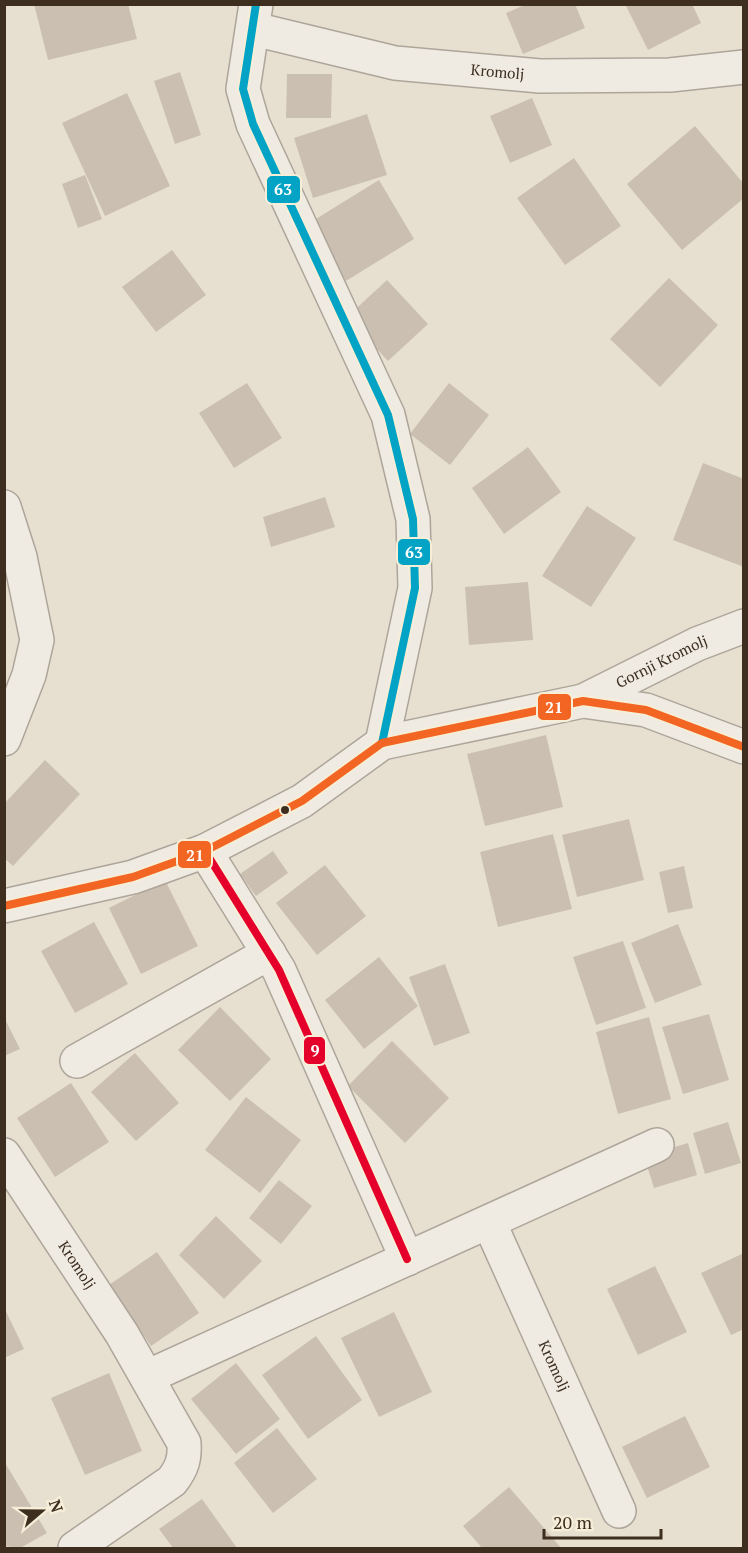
<svg xmlns="http://www.w3.org/2000/svg" width="748" height="1553" viewBox="0 0 748 1553" font-family="'PT Serif',serif">
	<style>
		.building { fill: #cbbfb2 }
		.lines { fill: none; stroke-linecap: round; stroke-linejoin: round }
		.street-casing { stroke: #ada599; stroke-width: 36 }
		.street { stroke: #efebe3; stroke-width: 33 }
		.bus-1-casing { stroke: #f7eed8; stroke-width: 12 }
		.bus-2-casing { stroke: #f7eed8; stroke-width: 12 }
		.bus-3-casing { stroke: #f7eed8; stroke-width: 12 }
		.bus-1 { stroke: #03a3c5; stroke-width: 8 }
		.bus-2 { stroke: #f26522; stroke-width: 8 }
		.bus-3 { stroke: #e4002b; stroke-width: 8 }
		.bus-dot { fill: #3d2e20; stroke: #f7eed8; stroke-width: 2 }
		.labels { text-anchor: middle; stroke-width: 4.5; stroke-linejoin: round; paint-order: stroke }
		.street-label { font-size: 15px; fill: #3d2e20; stroke: #f7eed8 }
		.line-badge { stroke: #f7eed8; stroke-width: 2 }
		.badge-label { font-size: 16px; text-anchor: middle; font-weight: bold; fill: #fff }
	</style>
	<rect width="100%" height="100%" fill="#e7e0d1"/>
	<g class="building">
		<polygon points="34,4 128,4 137,39 48,60"/>
		<polygon points="527,4 575,4 585,28 523,54 506,13"/>
		<polygon points="625,4 692,4 701,23 648,50"/>
		<polygon points="180,72 201,135 175,144 154,81"/>
		<polygon points="287,74 332,74 331,118 286,118"/>
		<polygon points="127,93 170,186 105,216 62,123"/>
		<polygon points="532,98 552,145 510,163 490,116"/>
		<polygon points="367,114 387,175 313,198 294,138"/>
		<polygon points="695,126 744,184 744,198 682,250 627,184"/>
		<polygon points="574,158 621,226 565,265 517,198"/>
		<polygon points="85,175 102,219 78,228 62,184"/>
		<polygon points="379,180 414,239 346,281 311,222"/>
		<polygon points="172,250 206,295 156,332 122,287"/>
		<polygon points="669,278 718,325 660,387 610,339"/>
		<polygon points="387,280 428,324 388,361 347,317"/>
		<polygon points="247,383 282,438 234,468 199,413"/>
		<polygon points="449,383 489,415 450,465 410,434"/>
		<polygon points="528,447 561,492 504,534 472,488"/>
		<polygon points="703,463 744,479 744,567 673,540"/>
		<polygon points="325,497 335,527 271,547 263,517"/>
		<polygon points="587,506 636,538 591,607 542,576"/>
		<polygon points="528,582 533,640 469,645 465,587"/>
		<polygon points="546,735 563,807 485,826 467,754"/>
		<polygon points="45,760 80,794 13,866 4,858 4,804"/>
		<polygon points="629,819 644,880 577,897 562,835"/>
		<polygon points="553,834 572,909 498,927 480,852"/>
		<polygon points="273,851 288,873 256,896 240,874"/>
		<polygon points="325,865 366,916 317,955 276,903"/>
		<polygon points="684,866 693,908 668,913 659,872"/>
		<polygon points="165,880 198,946 141,974 109,908"/>
		<polygon points="94,922 128,984 75,1013 41,951"/>
		<polygon points="678,924 702,985 655,1003 631,943"/>
		<polygon points="623,941 646,1008 596,1025 573,957"/>
		<polygon points="379,957 418,1006 364,1049 325,1000"/>
		<polygon points="445,964 470,1033 434,1046 409,977"/>
		<polygon points="220,1007 271,1059 230,1101 178,1050"/>
		<polygon points="709,1014 729,1080 683,1094 662,1027"/>
		<polygon points="4,1017 20,1049 4,1056"/>
		<polygon points="649,1017 671,1099 618,1114 596,1032"/>
		<polygon points="392,1041 449,1098 405,1143 348,1086"/>
		<polygon points="135,1053 179,1103 136,1141 91,1092"/>
		<polygon points="71,1083 109,1142 55,1177 17,1118"/>
		<polygon points="246,1097 301,1140 260,1193 205,1150"/>
		<polygon points="728,1122 741,1163 705,1174 693,1133"/>
		<polygon points="688,1143 697,1175 654,1188 644,1156"/>
		<polygon points="279,1180 312,1206 281,1244 249,1218"/>
		<polygon points="216,1216 262,1261 224,1299 179,1255"/>
		<polygon points="157,1252 199,1313 151,1346 109,1285"/>
		<polygon points="744,1253 744,1329 731,1335 701,1273"/>
		<polygon points="655,1266 687,1332 638,1355 607,1289"/>
		<polygon points="4,1307 24,1349 4,1358"/>
		<polygon points="394,1312 432,1392 379,1417 341,1338"/>
		<polygon points="316,1336 362,1400 308,1439 262,1375"/>
		<polygon points="236,1363 280,1419 236,1454 191,1399"/>
		<polygon points="109,1373 142,1451 85,1475 51,1398"/>
		<polygon points="685,1416 710,1467 647,1498 622,1447"/>
		<polygon points="277,1428 317,1479 273,1513 234,1463"/>
		<polygon points="4,1461 47,1533 20,1548 4,1546"/>
		<polygon points="509,1487 561,1548 482,1548 463,1526"/>
		<polygon points="202,1499 237,1548 173,1548 159,1529"/>
	</g>
	<g class="lines">
		<defs>
			<g id="street">
				<polyline points="256,4 243,89 253,124 388,415 413,519 415,588 382,743"/>
				<path id="s1" d="M254 29 395 63 540 76 670 75 744 67"/>
				<polyline points="4,507 20,557 37,640 29,675 4,739"/>
				<path id="s2" d="M583 701 697 644 744 626"/>
				<polyline points="205,851 279,970 407,1259"/>
				<polyline points="4,906 133,877 205,851 302,801 382,743 583,701 646,710 744,747"/>
				<polyline points="77,1061 269,953"/>
				<path id="s3" d="M4 1155 122 1334 184 1443C185 1459 182 1468 172 1481L75 1548"/>
				<path id="s4" d="M489 1222 619 1511"/>
				<polyline points="147,1377 657,1145"/>
			</g>
		</defs>
		<use href="#street" class="street-casing"/>
		<use href="#street" class="street"/>
		<defs>
			<polyline id="bus-1" points="256,4 243,89 253,124 388,415 413,519 415,588 382,743"/>
			<polyline id="bus-2" points="4,906 133,877 205,851 302,801 382,743 583,701 646,710 744,747"/>
			<polyline id="bus-3" points="205,851 279,970 407,1259"/>
		</defs>
		<use href="#bus-1" class="bus-1-casing"/>
		<use href="#bus-2" class="bus-2-casing"/>
		<use href="#bus-3" class="bus-3-casing"/>
		<use href="#bus-1" class="bus-1"/>
		<use href="#bus-2" class="bus-2"/>
		<use href="#bus-3" class="bus-3"/>
	</g>
	<circle class="bus-dot" cx="285" cy="810" r="5"/>
	<g class="labels">
		<g class="street-label">
			<text dy="5" stroke="none"><textPath href="#s1" startOffset="248">Kromolj</textPath></text>
			<text dy="5" stroke="none"><textPath href="#s2" startOffset="88">Gornji Kromolj</textPath></text>
			<text dy="5" stroke="none"><textPath href="#s3" startOffset="132">Kromolj</textPath></text>
			<text dy="5" stroke="none"><textPath href="#s4" startOffset="158">Kromolj</textPath></text>
		</g>
	</g>
	<g class="line-badge">
		<rect x="266" y="175" width="35" height="29" rx="6" fill="#03a3c5"/>
		<rect x="397" y="538" width="34" height="28" rx="6" fill="#03a3c5"/>
		<rect x="537" y="693" width="35" height="28" rx="6" fill="#f26522"/>
		<rect x="177" y="840" width="35" height="29" rx="6" fill="#f26522"/>
		<rect x="303" y="1036" width="23" height="29" rx="6" fill="#e4002b"/>
	</g>
	<g class="badge-label">
		<text x="283" y="195">63</text>
		<text x="414" y="558">63</text>
		<text x="554" y="713">21</text>
		<text x="195" y="861">21</text>
		<text x="315" y="1056">9</text>
	</g>
	<rect width="748" height="1553" fill="none" stroke="#3d2e20" stroke-width="12"/>
	<g transform="translate(42 1511) rotate(70)" stroke="#f7eed8" stroke-width="4.5" paint-order="stroke">
	<path d="M0-4.5L10 22L0 15L-10 22Z" fill="#3d2e20"/>
	<text y="-9" font-size="16" font-weight="bold" text-anchor="middle" fill="#3d2e20">N</text>
	</g>
	<path d="M544 1529v9h117v-9" fill="none" stroke="#3d2e20" stroke-width="3"/>
	<text x="553" y="1529" font-size="18" fill="#3d2e20" stroke="#f7eed8" stroke-width="4.5" paint-order="stroke">20 m</text>
</svg>
